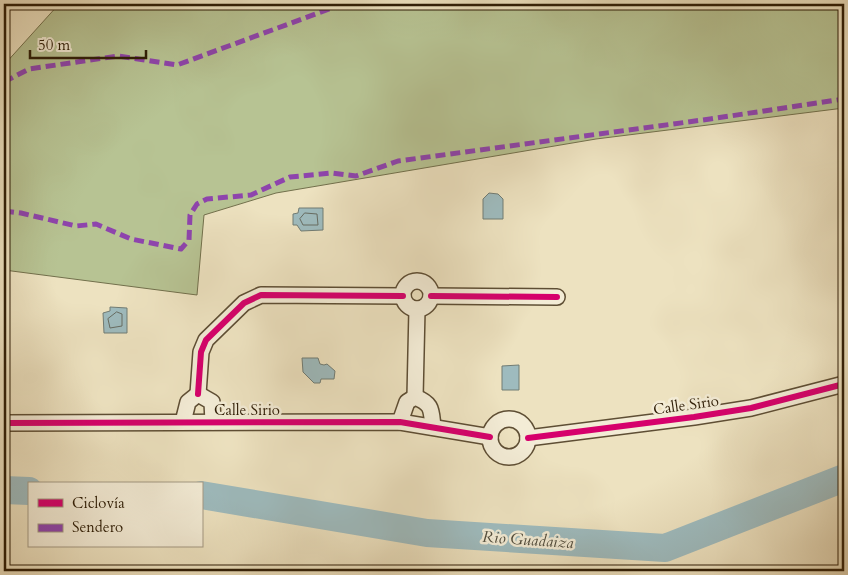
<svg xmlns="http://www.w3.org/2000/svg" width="848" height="575" viewBox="0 0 848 575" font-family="Cardo,serif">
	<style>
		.green { fill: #b7c393; stroke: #72704c }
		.water { fill: #9ebbbe; stroke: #717c74 }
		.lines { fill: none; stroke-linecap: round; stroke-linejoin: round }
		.shore { stroke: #666c62; stroke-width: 1 }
		.river { stroke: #9ebbbe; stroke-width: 28 }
		.minor-casing { stroke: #5e4e34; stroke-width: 18 }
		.minor { stroke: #f3ecd6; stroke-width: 15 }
		.quiet { stroke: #8e44ad; stroke-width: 5; stroke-dasharray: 10 5; stroke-linecap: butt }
		.cycleway-casing { stroke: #f3ecd6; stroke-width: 9 }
		.cycleway { stroke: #d6006c; stroke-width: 6 }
		.labels { text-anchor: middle; stroke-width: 5; stroke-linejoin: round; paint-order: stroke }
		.street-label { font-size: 15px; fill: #2e1d06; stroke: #f3ecd6 }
		.water-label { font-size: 16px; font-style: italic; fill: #504c3d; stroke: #f3ecd6 }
	</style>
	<rect width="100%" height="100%" fill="#ede2c0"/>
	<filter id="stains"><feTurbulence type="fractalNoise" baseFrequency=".004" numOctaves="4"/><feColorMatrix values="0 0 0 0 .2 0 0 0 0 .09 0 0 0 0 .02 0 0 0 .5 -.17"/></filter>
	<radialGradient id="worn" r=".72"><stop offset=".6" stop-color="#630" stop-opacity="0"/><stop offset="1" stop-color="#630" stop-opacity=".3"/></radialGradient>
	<polygon class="green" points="59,4 844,4 844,108 596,139 276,193 204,215 197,295 4,270 4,65"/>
	<g class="water">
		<polygon points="489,193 498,194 503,199 503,219 483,219 483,199"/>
		<polygon points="299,208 323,208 323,230 301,231 297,225 293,225 293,214 298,213"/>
		<polygon points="110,307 127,308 127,333 104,333 103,313 110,311"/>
		<polygon points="302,358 318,358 320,364 324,365 327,364 335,371 334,379 321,379 320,383 314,383 303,372"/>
		<polygon points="519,365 519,390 502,390 502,366"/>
	</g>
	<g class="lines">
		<g class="shore">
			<polygon points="305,213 317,214 318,225 303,225 300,219"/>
			<polygon points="117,312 122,314 122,326 110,328 108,319"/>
		</g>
		<g class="river">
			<polyline points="4,490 29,491"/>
			<polyline points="201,495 427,533 665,548 844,478"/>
		</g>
		<defs>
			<g id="minor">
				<circle cx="417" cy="295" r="14"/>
				<polyline points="431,296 557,297"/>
				<polyline points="198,394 201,352 206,340 244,303 261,295 403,296"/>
				<polyline points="415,397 417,309"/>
				<circle cx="509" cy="438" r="19"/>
				<polyline points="183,422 188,402 198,394 212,402 213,422"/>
				<path d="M400 422 407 402 415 397C433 404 431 410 433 427"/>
				<polyline points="4,423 400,422 490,437"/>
				<polyline points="528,438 694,417 751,408 844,384"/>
			</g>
		</defs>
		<use href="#minor" class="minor-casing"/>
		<use href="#minor" class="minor"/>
		<g class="quiet">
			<polyline points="4,82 29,69 118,56 177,65 332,8 355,4"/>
			<polyline points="4,211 21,213 76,226 96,224 131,239 181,249 189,240 190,215 197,204 207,199 251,195 290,177 332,173 356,176 398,161 710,119 844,99"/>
		</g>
		<defs>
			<g id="cycleway">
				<polyline points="431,296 557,297"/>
				<polyline points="198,394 201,352 206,340 244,303 261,295 403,296"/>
				<polyline points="4,423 400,422 490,437"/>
				<polyline points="528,438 694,417 751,408 844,384"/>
			</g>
		</defs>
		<use href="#cycleway" class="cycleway-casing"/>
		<use href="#cycleway" class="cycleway"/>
	</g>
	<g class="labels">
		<g class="street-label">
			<text transform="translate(686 405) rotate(-8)" y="5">Calle Sirio</text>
			<text x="247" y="415">Calle Sirio</text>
		</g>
		<g class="water-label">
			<text transform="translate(528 539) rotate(4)" y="6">Rio Guadaiza</text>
		</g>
	</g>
	<rect width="848" height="575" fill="none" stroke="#ede2c0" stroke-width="20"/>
	<rect x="5" y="5" width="838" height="565" fill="none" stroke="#2e1d06" stroke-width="2.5"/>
	<rect x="10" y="10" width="828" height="555" fill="none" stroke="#2e1d06"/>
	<rect x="28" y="482" width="175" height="65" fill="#f3ecd6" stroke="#a49983"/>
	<rect x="38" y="499" width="25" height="8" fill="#d6006c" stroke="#a49983"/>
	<text x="72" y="508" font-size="15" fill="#2e1d06">Ciclovía</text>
	<rect x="38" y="524" width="25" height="8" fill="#8e44ad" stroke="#a49983"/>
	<text x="72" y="532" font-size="15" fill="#2e1d06">Sendero</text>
	<path d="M30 50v8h116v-8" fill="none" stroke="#2e1d06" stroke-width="2.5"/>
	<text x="38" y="50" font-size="15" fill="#2e1d06" stroke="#f3ecd6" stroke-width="4" paint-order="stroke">50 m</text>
	<rect width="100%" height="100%" filter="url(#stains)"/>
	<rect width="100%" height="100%" fill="url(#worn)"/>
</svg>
